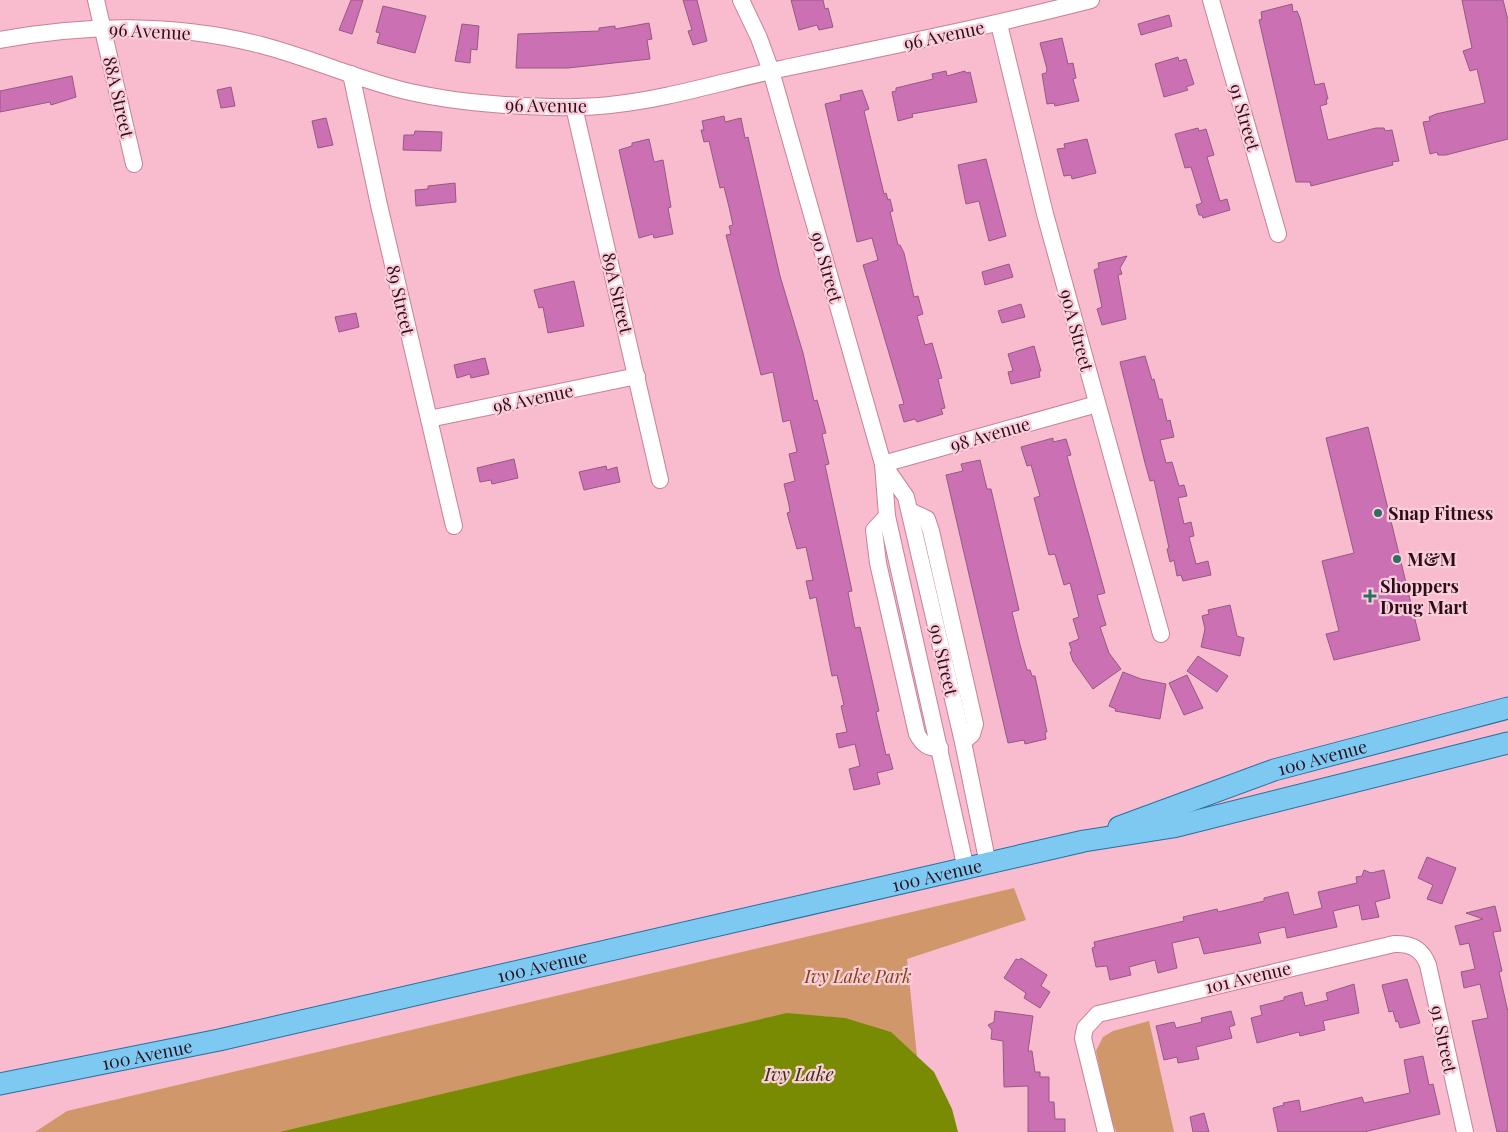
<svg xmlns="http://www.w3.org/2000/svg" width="1508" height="1132" viewBox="0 0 1508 1132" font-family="'Playfair Display',serif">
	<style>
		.green { fill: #d0976b }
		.water { fill: #798a03 }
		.building { fill: #cb71b3; stroke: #935a83 }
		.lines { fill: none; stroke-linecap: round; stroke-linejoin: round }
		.minor-casing { stroke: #c88098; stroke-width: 18 }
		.major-casing { stroke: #27709f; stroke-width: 23 }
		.minor { stroke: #fff; stroke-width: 16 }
		.major { stroke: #7dc9f1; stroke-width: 21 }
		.poi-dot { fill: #2c7063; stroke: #fccddb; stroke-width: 2 }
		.labels { text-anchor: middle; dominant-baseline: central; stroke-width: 4.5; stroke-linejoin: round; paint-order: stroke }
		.street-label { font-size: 18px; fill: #2a0f19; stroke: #fccddb }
		.poi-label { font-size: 18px; font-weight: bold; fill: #2a0f19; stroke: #fccddb; text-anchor: start }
		.park-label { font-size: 18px; font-style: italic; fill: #7d440b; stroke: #fccddb }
		.water-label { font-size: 19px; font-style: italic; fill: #303808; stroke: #fccddb }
	</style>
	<rect width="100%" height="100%" fill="#f9bbce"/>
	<g class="green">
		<polygon points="1014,888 1026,920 907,959 917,1056 825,1016 678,1039 279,1132 35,1132 67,1111"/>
		<polygon points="1149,1021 1174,1132 1116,1132 1109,1113 1096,1051 1103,1037 1113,1031"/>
	</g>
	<polygon class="water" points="787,1013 845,1018 891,1032 934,1072 952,1109 958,1132 279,1132"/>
	<g class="building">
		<polygon points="351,0 363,0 352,34 339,30"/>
		<polygon points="683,0 697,0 707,41 693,45 688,31 692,30"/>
		<polygon points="791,0 823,0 825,9 828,8 833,27 819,30 817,25 799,30"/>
		<polygon points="1462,0 1503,0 1508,20 1508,139 1446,155 1438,155 1437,152 1430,154 1423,122 1430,121 1429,117 1436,114 1485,103 1477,69 1470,71 1463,51 1472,48"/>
		<polygon points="1292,4 1293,12 1297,11 1300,18 1315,85 1324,83 1328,99 1326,99 1327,104 1320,106 1328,140 1376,128 1384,128 1385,131 1392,130 1399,161 1392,162 1393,165 1311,186 1310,182 1296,182 1259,20 1262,19 1261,12"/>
		<polygon points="383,6 426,16 415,53 377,43 380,33 376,32"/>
		<polygon points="1169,15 1172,26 1141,35 1138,24"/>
		<polygon points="649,23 652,39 647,40 650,59 568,68 516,68 518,34 599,31 599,28 615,26 615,29"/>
		<polygon points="462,24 479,26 477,50 471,49 470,63 455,61"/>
		<polygon points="1062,38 1068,64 1073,63 1076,78 1073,79 1079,101 1055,106 1054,103 1047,104 1042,74 1046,73 1047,69 1040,43"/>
		<polygon points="1178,57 1179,61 1186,59 1194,84 1186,87 1188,90 1164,97 1155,64"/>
		<polygon points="946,71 947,76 965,71 966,73 970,72 977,102 912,114 913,117 898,121 892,92 896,91 896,88 933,79 932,74"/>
		<polygon points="72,76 76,97 51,105 50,102 0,112 0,91"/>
		<polygon points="231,87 235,106 221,108 217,90"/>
		<polygon points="862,90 869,109 864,111 884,194 886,193 888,200 890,199 893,211 890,212 898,245 900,245 904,253 914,297 918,296 923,314 917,316 925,345 932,343 942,378 938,379 945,408 941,409 943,414 917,422 915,419 904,422 899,405 904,404 863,265 878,260 872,238 857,242 825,104 841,100 840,95"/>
		<polygon points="724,116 725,122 741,118 745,138 748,137 780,276 803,353 814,401 817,400 822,418 826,433 822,434 829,464 825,465 852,591 848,592 855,628 860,627 863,640 879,711 876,712 886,755 889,754 893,769 877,773 880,784 854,790 849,769 860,766 855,744 839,748 836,734 847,732 841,706 844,705 837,675 832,676 816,597 810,599 806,581 813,580 806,547 797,549 787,513 790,512 789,505 784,484 795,481 789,454 797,452 790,420 783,422 773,372 761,375 726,235 731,234 729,226 733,225 729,207 724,187 720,188 709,141 704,142 701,130 704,130 702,121"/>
		<polygon points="326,118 333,145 318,148 312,121"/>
		<polygon points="1198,128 1199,131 1206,129 1214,155 1207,157 1220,201 1227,199 1230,210 1203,218 1202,215 1199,215 1196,205 1202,203 1191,167 1185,168 1175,134"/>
		<polygon points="415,131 442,132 441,151 403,150 404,135 414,135"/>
		<polygon points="649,139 654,162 663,160 671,207 668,208 673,234 654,238 653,234 639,238 619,150 632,146 632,143"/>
		<polygon points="1087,139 1096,173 1072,179 1071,175 1064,176 1057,149 1065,148 1064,144"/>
		<polygon points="986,159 1006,236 989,241 979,201 966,204 958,165"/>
		<polygon points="455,183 456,202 416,206 415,190 428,189 428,186"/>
		<polygon points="1127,256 1120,268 1122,274 1118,275 1126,319 1102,325 1097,309 1102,307 1094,270 1099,268 1098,263"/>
		<polygon points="1009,264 1013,277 985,285 982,272"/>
		<polygon points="574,281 584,326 548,333 543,307 539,308 534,290"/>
		<polygon points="1021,304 1025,317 1002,323 998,311"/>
		<polygon points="356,313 359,327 339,332 335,317"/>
		<polygon points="1034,346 1041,371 1039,371 1040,377 1011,384 1008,372 1013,371 1008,354"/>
		<polygon points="1145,356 1152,380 1154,379 1159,399 1162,399 1167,421 1170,420 1174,437 1160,440 1166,463 1172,462 1179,486 1184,485 1187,496 1178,498 1184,524 1191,522 1194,536 1189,537 1196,564 1208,561 1211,575 1183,581 1181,575 1177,576 1174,560 1170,562 1167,549 1169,548 1154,480 1150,481 1145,463 1120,362"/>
		<polygon points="485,358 489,374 471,378 470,374 457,378 454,365"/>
		<polygon points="1368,427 1420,640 1334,660 1326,634 1339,631 1322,561 1354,553 1326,438"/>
		<polygon points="1053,438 1053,442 1066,439 1071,455 1067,456 1105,593 1097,595 1106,625 1100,627 1109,653 1121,669 1093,689 1073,661 1070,652 1072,651 1069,643 1079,639 1073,619 1079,617 1070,583 1064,585 1055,554 1049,555 1034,498 1040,496 1031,465 1027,466 1021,447"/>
		<polygon points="514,459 518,478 492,484 491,480 480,482 477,468"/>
		<polygon points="980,460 987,489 991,489 1019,610 1012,612 1020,645 1027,670 1030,670 1032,676 1035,676 1047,732 1045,732 1046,739 1025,744 1024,740 1008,743 946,475 963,471 961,464"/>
		<polygon points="606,466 607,470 617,467 620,482 584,490 579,472"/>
		<polygon points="1230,605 1237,636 1244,638 1240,656 1201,647 1205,629 1202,616 1209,614 1208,610"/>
		<polygon points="1198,656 1228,676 1217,692 1187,671"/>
		<polygon points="1123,672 1141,679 1166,684 1160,719 1115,711 1116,709 1109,706"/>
		<polygon points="1187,675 1203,708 1184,715 1169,683"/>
		<polygon points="1427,857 1456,868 1442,904 1427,899 1433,885 1418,878"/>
		<polygon points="1364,870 1371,873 1384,870 1390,898 1375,902 1379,917 1362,920 1359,905 1333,911 1337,927 1287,938 1285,927 1258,933 1261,943 1204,954 1199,937 1172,943 1177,968 1158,973 1155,960 1129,967 1131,975 1110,980 1107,966 1096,967 1092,948 1095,947 1094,942 1184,921 1183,917 1217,909 1218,912 1264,901 1264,898 1288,892 1294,915 1322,908 1318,892 1357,883 1356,877 1362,876"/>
		<polygon points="1495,906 1501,931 1493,932 1502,971 1499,972 1508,1012 1508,1132 1497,1132 1472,1021 1488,1018 1480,984 1464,988 1461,972 1475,969 1469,943 1460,945 1455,926 1483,919 1466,913"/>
		<polygon points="1021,958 1047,975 1041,986 1050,992 1040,1008 1024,998 1026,993 1004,978 1016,959 1019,960"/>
		<polygon points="1407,979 1420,1023 1400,1028 1398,1021 1396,1022 1393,1011 1389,1012 1382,985"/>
		<polygon points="1354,984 1359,1013 1323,1021 1325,1030 1300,1036 1299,1032 1257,1043 1251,1018 1262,1015 1260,1006 1284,1000 1284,997 1302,992 1305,1006 1328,1000 1326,993"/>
		<polygon points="995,1011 1033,1016 1028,1051 1032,1051 1035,1072 1040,1072 1040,1077 1049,1077 1049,1102 1054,1102 1055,1119 1065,1119 1065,1132 1028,1132 1028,1086 1004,1087 1003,1041 991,1039 992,1030 988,1025 994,1022"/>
		<polygon points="1231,1011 1235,1025 1229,1027 1232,1038 1196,1047 1199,1059 1178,1063 1177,1057 1164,1060 1156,1026 1174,1022 1176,1028 1202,1022 1201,1018"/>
		<polygon points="1423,1056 1429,1085 1433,1084 1440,1114 1364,1132 1278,1132 1273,1108 1284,1105 1283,1103 1299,1100 1301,1112 1362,1097 1364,1103 1410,1093 1404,1060"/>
		<polygon points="1204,1113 1209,1132 1193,1132 1190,1117"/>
	</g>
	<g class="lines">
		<g class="minor-casing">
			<g id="minor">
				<polyline points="96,0 134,164"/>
				<polyline points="741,0 759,38 771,71 883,464 887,516 966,869"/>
				<polyline points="1211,0 1278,234"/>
				<polyline points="999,24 1045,214 1161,634"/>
				<path d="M 0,40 C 85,24 176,23 261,45 C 311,58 359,80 410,92 C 437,98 465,102 493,104 C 531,107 572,109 610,105 C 669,99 727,80 785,68 C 887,47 990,26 1091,0"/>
				<polyline points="351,74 379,205 454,526"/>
				<polyline points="574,107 660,480"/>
				<polyline points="429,419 637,376"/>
				<polyline points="883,464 906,497 963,742 988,864"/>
				<polyline points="883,464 1097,404"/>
				<polyline points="910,511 927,519 931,531 975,724 972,734 963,742"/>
				<path d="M 887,516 L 874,530 L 878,563 L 917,734 C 923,745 928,748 940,748"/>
				<path d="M 1106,1132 L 1083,1038 L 1085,1028 L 1098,1014 L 1394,944 C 1411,943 1422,949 1428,965 L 1465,1132"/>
			</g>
		</g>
		<g class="major-casing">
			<g id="major">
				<path id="s1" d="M 1119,827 L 1274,770 L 1508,708"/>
				<path id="s2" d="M 0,1084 L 219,1040 L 1084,841 L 1173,827 L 1508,743"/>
			</g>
		</g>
		<use href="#minor" class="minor"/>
		<use href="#major" class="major"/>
	</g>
	<g class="poi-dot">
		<circle cx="1378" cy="513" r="5"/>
		<circle cx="1397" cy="559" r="5"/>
		<path d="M1367.5 588.5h5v5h5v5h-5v5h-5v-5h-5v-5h5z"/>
	</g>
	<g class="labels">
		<g class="street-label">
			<text transform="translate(150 31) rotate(3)">96 Avenue</text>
			<text transform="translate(944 35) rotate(-12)">96 Avenue</text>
			<text transform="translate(119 97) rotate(77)">88A Street</text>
			<text transform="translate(546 105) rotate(1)">96 Avenue</text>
			<text transform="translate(1245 117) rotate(74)">91 Street</text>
			<text transform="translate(827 267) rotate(74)">90 Street</text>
			<text transform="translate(618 293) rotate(77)">89A Street</text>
			<text transform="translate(401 300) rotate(77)">89 Street</text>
			<text transform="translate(1077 330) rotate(75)">90A Street</text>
			<text transform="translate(533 398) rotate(-12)">98 Avenue</text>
			<text transform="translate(990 434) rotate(-16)">98 Avenue</text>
			<text transform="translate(944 660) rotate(77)">90 Street</text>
			<text stroke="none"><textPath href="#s1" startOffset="215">100 Avenue</textPath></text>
			<text stroke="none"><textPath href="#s2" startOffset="960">100 Avenue</textPath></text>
			<text stroke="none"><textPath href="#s2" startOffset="555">100 Avenue</textPath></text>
			<text transform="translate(1248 977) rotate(-13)">101 Avenue</text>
			<text transform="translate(1444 1039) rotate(78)">91 Street</text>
			<text stroke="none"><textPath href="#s2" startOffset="150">100 Avenue</textPath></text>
		</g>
		<g class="poi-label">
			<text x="1388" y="513">Snap Fitness</text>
			<text x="1407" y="559">M&amp;M</text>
			<text x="1380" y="586">Shoppers<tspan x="1380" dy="21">Drug Mart</tspan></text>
		</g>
		<g class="park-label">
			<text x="858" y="976">Ivy Lake Park</text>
		</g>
		<g class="water-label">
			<text x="799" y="1073">Ivy Lake</text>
		</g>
	</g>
</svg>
